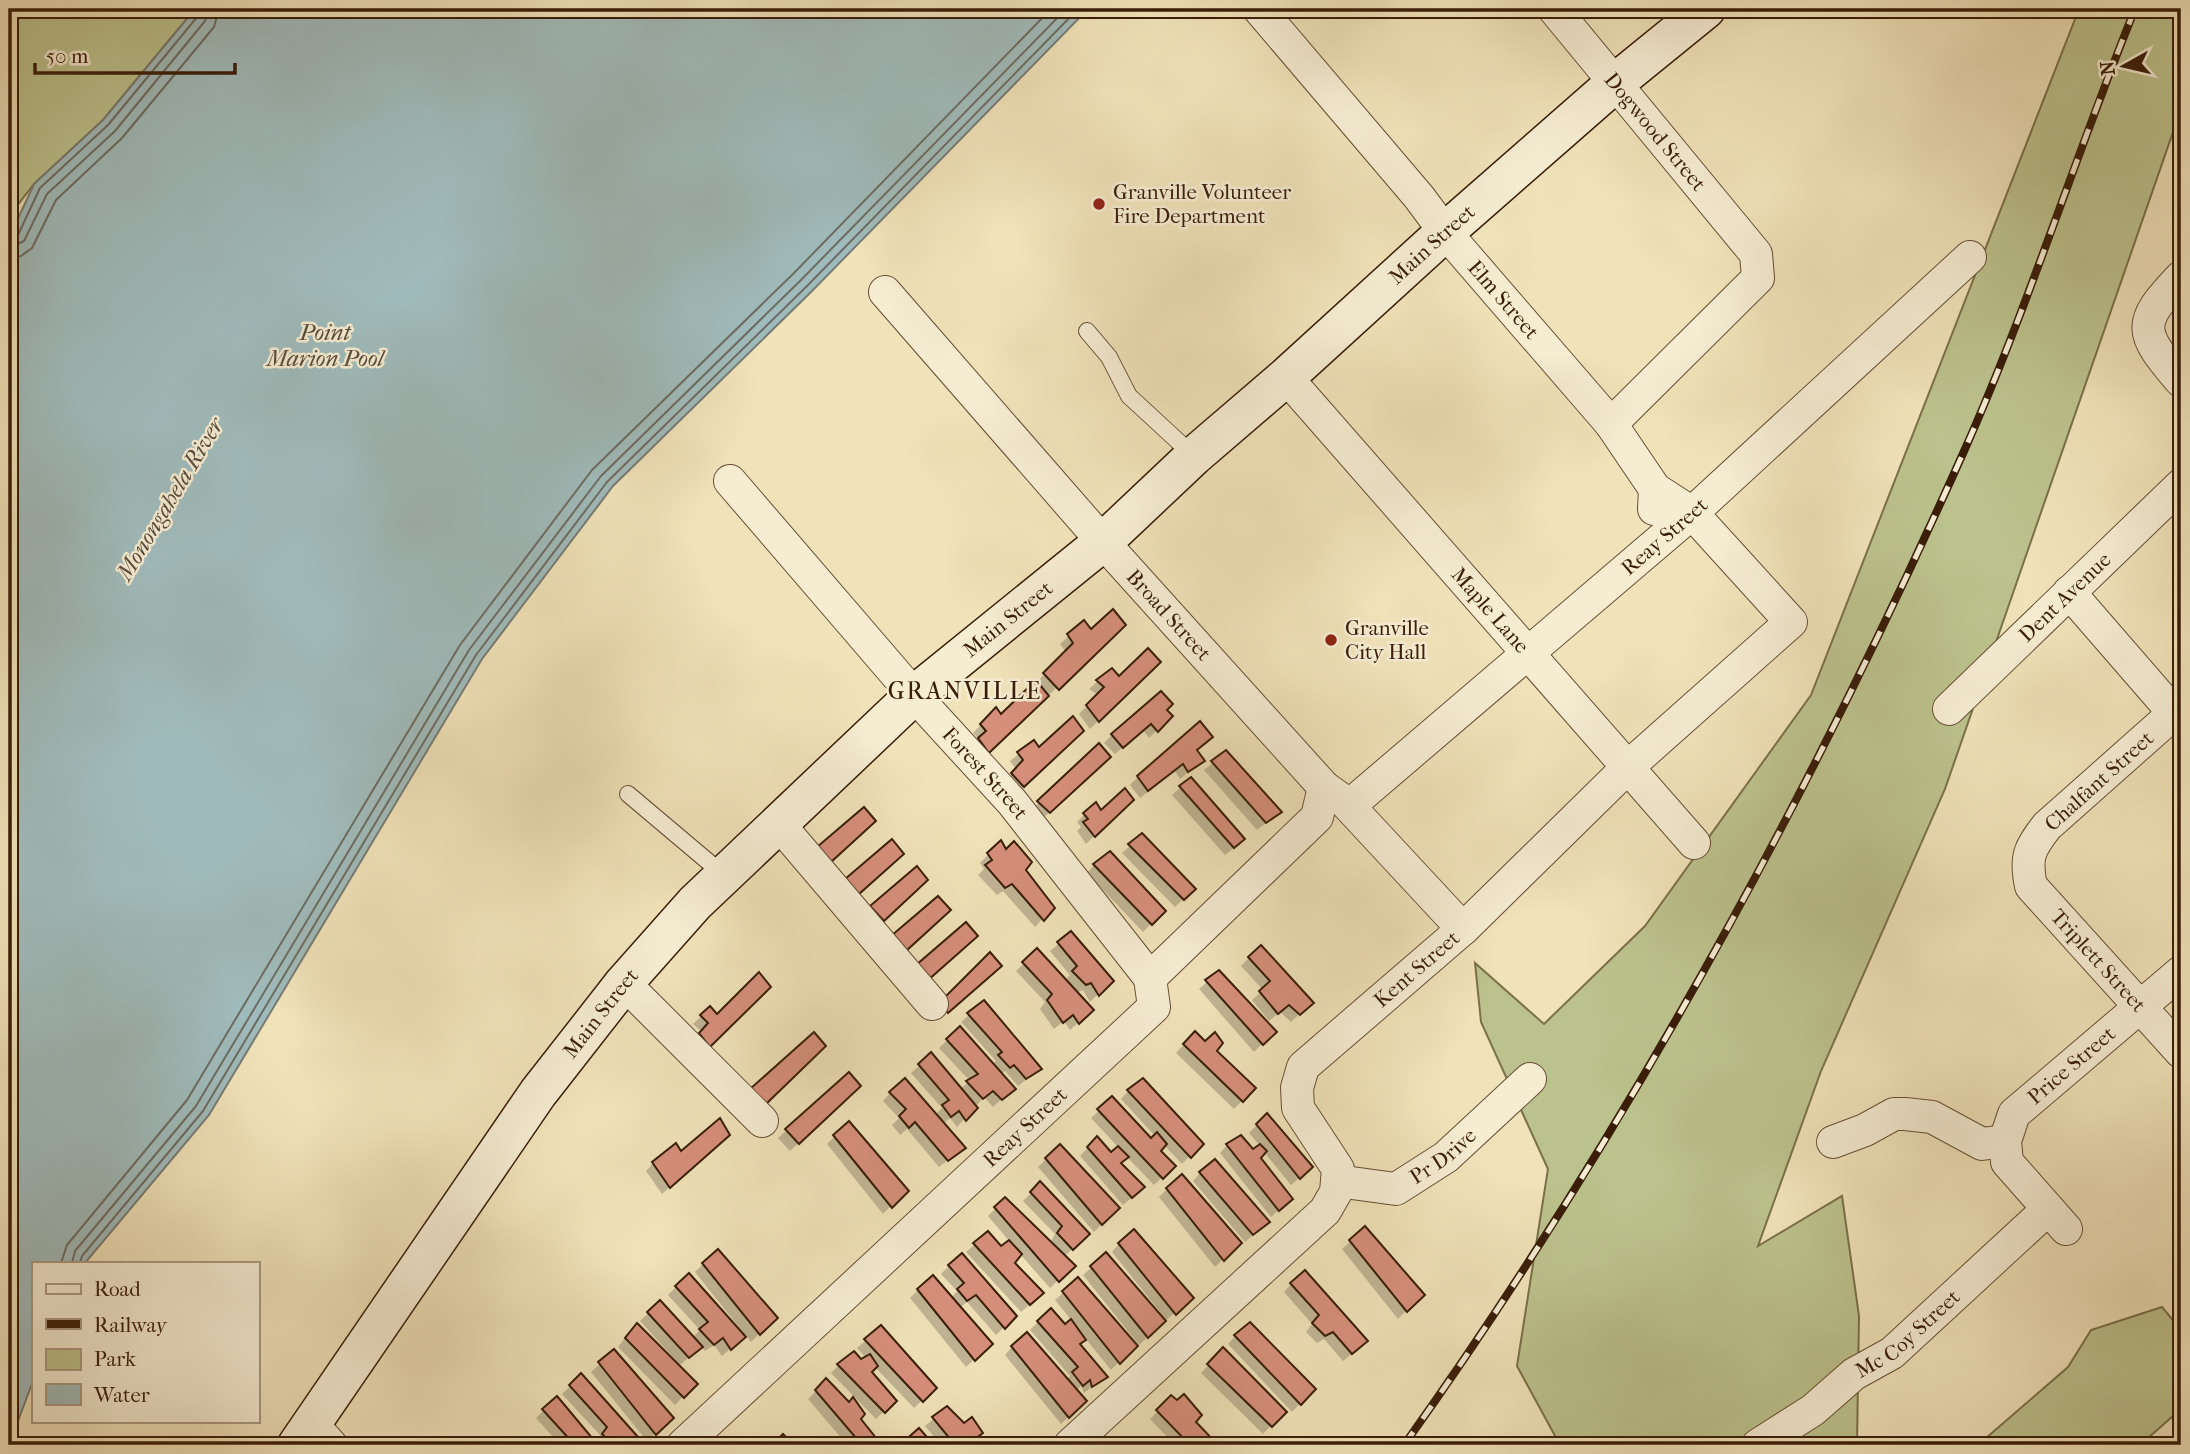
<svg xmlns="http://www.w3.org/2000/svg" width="2190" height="1454" viewBox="0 0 2190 1454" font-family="'IM FELL French Canon',serif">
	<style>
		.green { fill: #bcc28d; stroke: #7a704a; stroke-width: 2 }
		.water { fill: #a0bbbb; stroke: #777c73; stroke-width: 2 }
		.shadow { fill: #0003 }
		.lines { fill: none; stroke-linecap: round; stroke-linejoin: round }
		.shore { stroke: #6c6c62; stroke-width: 2 }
		.building { fill: #d68f7b; stroke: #391d08; stroke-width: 2 }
		.service-casing { stroke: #674e34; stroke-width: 18 }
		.minor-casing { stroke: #674e34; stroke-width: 34 }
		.secondary-casing { stroke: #391d08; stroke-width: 41 }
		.service { stroke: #f5ecd2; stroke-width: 16 }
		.minor { stroke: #f5ecd2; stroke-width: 32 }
		.secondary { stroke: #f5ecd2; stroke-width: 38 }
		.rail-casing { stroke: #391d08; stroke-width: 8 }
		.rail { stroke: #f5ecd2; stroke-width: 5; stroke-dasharray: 16; stroke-linecap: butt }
		.poi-dot { fill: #8f2418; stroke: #f5ecd2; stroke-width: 2.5 }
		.labels { text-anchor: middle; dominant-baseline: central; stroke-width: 5; stroke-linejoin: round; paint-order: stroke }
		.street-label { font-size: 21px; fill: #391d08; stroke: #f5ecd2 }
		.poi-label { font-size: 21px; fill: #391d08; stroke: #f5ecd2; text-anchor: start }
		.water-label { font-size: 23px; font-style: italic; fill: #584c3e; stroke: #f5ecd2 }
		.quarter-label { font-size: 24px; letter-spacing: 2px; fill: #391d08; stroke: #f5ecd2 }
	</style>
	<rect width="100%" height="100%" fill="#f0e2b9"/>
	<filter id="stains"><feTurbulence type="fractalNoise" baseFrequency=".00286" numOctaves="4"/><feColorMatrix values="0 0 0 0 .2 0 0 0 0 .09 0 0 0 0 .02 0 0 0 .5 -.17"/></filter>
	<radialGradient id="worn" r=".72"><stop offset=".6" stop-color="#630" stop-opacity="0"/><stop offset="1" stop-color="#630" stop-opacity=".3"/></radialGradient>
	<g class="green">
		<polygon points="9,9 195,9 103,120 34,184 9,216"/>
		<polygon points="2079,9 2181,9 2181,109 1945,789 1821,1071 1758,1246 1842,1196 1859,1316 1857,1445 1560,1445 1517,1366 1548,1169 1481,1022 1475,963 1544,1024 1645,926 1811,695"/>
		<polygon points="2162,1307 2181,1330 2181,1409 2140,1445 1978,1445 2068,1367 2091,1330"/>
	</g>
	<polygon class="water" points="195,9 1088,9 812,291 613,486 482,659 209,1115 85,1263 33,1263 33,1381 9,1445 9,238 34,184 103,120"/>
	<g class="shadow">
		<polygon points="1083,623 1091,631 1124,625 980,759 971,748 979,739 973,733 996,709 1001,716 1036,683 1066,652 1060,644"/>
		<polygon points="1158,662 1090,729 1079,714 1098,695 1089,689 1097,682 1112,671 1119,679"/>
		<polygon points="1165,710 1171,716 1149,738 1143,730 1115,754 1104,743 1112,735"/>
		<polygon points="1082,731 1015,794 1004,782 1016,769 1010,761 1033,742 1039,750"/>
		<polygon points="1099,746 1101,765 1041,820 1031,810"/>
		<polygon points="1195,750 1202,760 1180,779 1175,771 1140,798 1130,785 1138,777"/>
		<polygon points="1226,752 1280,812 1257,830 1204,770"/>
		<polygon points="1190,779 1235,847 1225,855 1172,795"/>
		<polygon points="1132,800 1086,844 1077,831 1081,827 1077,822 1095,804 1100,812"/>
		<polygon points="1142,835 1194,889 1175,907 1122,853"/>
		<polygon points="1000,843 1053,907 1035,927 1003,891 997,895 978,875 984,869 980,863"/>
		<polygon points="1094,865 1164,911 1143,932 1087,873"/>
		<polygon points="1071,934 1111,981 1090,1002 1083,990 1076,993 1092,1010 1070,1030 1064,1021 1054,1029 1040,1009 1045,1002 1016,971 1037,951 1064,981 1070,975 1050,951"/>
		<polygon points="1249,958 1311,1003 1291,1022 1280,1012 1269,1021 1252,1000 1263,990 1241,966"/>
		<polygon points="1207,982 1274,1032 1254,1052 1199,989"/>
		<polygon points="769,987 702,1053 692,1042 701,1031 693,1024 710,1008 717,1017"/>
		<polygon points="984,1002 1040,1069 1018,1086 1005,1071 1001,1075 1005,1096 993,1107 984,1097 957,1127 950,1118 943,1124 964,1147 939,1167 907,1129 900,1135 892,1125 899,1118 883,1101 890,1093 935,1115 942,1108 911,1073 931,1055 960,1089 970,1081 939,1048 960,1028 992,1064 996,1061 961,1022"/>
		<polygon points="1195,1033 1254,1089 1234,1109 1176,1053"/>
		<polygon points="849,1074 859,1086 790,1151 778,1138"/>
		<polygon points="1128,1091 1202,1144 1182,1164 1164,1145 1159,1151 1174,1166 1154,1185 1126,1156 1119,1164 1135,1195 1123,1205 1080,1156 1097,1138 1111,1155 1119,1148 1091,1118 1112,1099 1151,1140 1155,1136 1121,1099"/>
		<polygon points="1267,1115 1303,1175 1291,1185 1264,1152 1259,1158 1282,1207 1271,1217 1220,1153 1227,1145 1253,1151 1260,1146 1249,1133"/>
		<polygon points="835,1136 907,1190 883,1214 827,1144"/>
		<polygon points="720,1142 662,1194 646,1171 653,1163"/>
		<polygon points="1060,1146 1118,1208 1094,1232 1038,1167"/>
		<polygon points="1200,1173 1268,1222 1245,1242 1193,1181"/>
		<polygon points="1040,1184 1088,1234 1064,1257 1073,1266 1050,1288 1020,1254 1013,1263 1034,1301 1021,1312 966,1252 987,1234 1001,1248 1010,1242 988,1216 1005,1199 1050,1243 1055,1234 1023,1201"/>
		<polygon points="1167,1189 1240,1243 1215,1267 1159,1197"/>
		<polygon points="1365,1229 1422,1295 1398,1319 1342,1249"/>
		<polygon points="1119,1244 1191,1298 1139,1345 1083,1275 1106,1255 1157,1314 1160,1312 1112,1252"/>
		<polygon points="703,1264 775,1318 751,1342 746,1335 722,1356 714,1345 705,1351 701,1347 680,1365 640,1321 659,1303 692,1338 700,1330 668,1295 676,1287 740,1333 742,1331 695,1272"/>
		<polygon points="949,1266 1015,1316 996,1335 967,1302 959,1308 990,1344 966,1367 910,1298 918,1290 951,1298 957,1291 941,1274"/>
		<polygon points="1078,1280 1135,1346 1111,1370 1085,1338 1078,1345 1105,1377 1084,1393 1081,1386 1076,1391 1085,1401 1061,1424 1005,1355 1012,1347 1066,1380 1070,1376 1030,1330 1038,1322 1065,1327 1072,1321 1055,1300"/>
		<polygon points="1291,1284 1358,1349 1343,1361 1324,1339 1317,1343 1306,1332 1312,1324 1284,1292"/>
		<polygon points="881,1327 935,1388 914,1408 875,1367 870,1372 895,1401 876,1419 831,1373 839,1365 866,1358 857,1348"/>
		<polygon points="629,1333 695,1384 675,1405 618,1347"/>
		<polygon points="1235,1336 1314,1389 1292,1412 1228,1344"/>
		<polygon points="1223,1350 1284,1412 1263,1434 1201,1373"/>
		<polygon points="614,1351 671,1417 647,1441 591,1372"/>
		<polygon points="581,1376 635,1436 626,1445 560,1445 536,1418 556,1398 595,1444 600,1435 562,1394"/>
		<polygon points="826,1381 878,1443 876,1445 847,1445 808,1399"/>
		<polygon points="1171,1398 1194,1422 1216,1445 1175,1445 1150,1419"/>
		<polygon points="947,1408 974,1440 978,1445 941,1445 925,1426"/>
	</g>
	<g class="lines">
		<g class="shore">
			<polyline points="9,239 18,235 40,188 108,125 198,16 200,9"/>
			<polyline points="9,248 24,241 47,194 115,131 205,21 209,9"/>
			<polyline points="9,258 21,256 32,248 56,200 122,138 214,27 219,9"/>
			<polyline points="61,1263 67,1245 187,1100 460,645 592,470 794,273 1051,9"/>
			<polyline points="72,1263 75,1251 196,1106 469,650 601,476 801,280 1066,9"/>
			<polyline points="80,1263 82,1256 203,1111 476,655 607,482 807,286 1078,9"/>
		</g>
	</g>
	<g class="building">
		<polygon points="1113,609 1126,625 1059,690 1043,673 1073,643 1067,634 1084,620 1091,629"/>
		<polygon points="1148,648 1161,662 1099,722 1086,705 1104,687 1096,680 1112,668 1119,676"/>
		<polygon points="1036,680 1049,696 989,753 978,738 986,731 980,724 996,707 1001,714"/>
		<polygon points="1161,691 1173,704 1167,710 1173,716 1158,732 1151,724 1123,748 1111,734"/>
		<polygon points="1073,716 1084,731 1024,787 1011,773 1023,760 1017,752 1034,740 1039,747"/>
		<polygon points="1200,721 1213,737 1197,750 1205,761 1188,772 1183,764 1148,791 1137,776"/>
		<polygon points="1099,743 1111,757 1050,813 1037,801"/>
		<polygon points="1226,750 1282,812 1266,823 1211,761"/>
		<polygon points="1191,777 1245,839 1234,848 1179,786"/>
		<polygon points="1125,788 1134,800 1095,837 1083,822 1088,819 1083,813 1096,802 1101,810"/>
		<polygon points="864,807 876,821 831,862 817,847"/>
		<polygon points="1142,833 1196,889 1184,900 1128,844"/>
		<polygon points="892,839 904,854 859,894 845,879"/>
		<polygon points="1001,840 1006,849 1014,841 1032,862 1026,870 1055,908 1044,921 1012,884 1005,888 985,865 992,860 987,853"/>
		<polygon points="1110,851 1166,911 1152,925 1093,864"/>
		<polygon points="917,866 928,880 884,921 870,906"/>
		<polygon points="938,896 951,910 906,951 891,936"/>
		<polygon points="966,922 978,936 927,981 915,966"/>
		<polygon points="1071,931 1114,981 1099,996 1091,983 1086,985 1072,971 1077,966 1057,942"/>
		<polygon points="1261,945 1314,1003 1300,1015 1289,1005 1278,1014 1259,991 1270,981 1248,957"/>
		<polygon points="1037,948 1094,1010 1079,1024 1073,1015 1063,1023 1047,1000 1052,994 1022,962"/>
		<polygon points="990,952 1002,966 948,1013 940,1002"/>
		<polygon points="1219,970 1277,1032 1263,1045 1205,980"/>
		<polygon points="759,972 771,987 710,1047 699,1033 708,1023 700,1015 710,1006 717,1014"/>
		<polygon points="984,1000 1042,1069 1026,1079 1014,1065 1010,1068 998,1055 1002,1052 967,1013"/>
		<polygon points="960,1026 1016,1089 1002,1100 993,1091 983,1099 966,1081 978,1074 946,1039"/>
		<polygon points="1195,1031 1205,1041 1215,1032 1223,1043 1217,1051 1256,1088 1243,1102 1183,1044"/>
		<polygon points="814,1032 826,1046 765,1105 750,1089"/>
		<polygon points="931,1052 978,1108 966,1121 959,1111 951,1117 942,1105 949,1100 918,1064"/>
		<polygon points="849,1072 861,1086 799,1144 785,1129"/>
		<polygon points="905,1078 966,1148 948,1161 915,1122 909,1128 899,1116 906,1109 889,1092"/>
		<polygon points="1143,1078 1204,1144 1191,1158 1127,1090"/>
		<polygon points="1112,1096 1151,1138 1157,1132 1167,1144 1161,1151 1176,1166 1163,1179 1097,1109"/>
		<polygon points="1267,1113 1313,1167 1300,1179 1256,1124"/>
		<polygon points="720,1118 730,1135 670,1188 652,1162 676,1143 681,1151"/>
		<polygon points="849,1121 909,1191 892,1208 833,1135"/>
		<polygon points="1241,1135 1253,1149 1260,1144 1267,1151 1261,1158 1293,1199 1279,1211 1226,1144"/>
		<polygon points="1097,1136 1111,1152 1118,1146 1129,1157 1121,1163 1145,1187 1132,1198 1087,1147"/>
		<polygon points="1060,1144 1120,1208 1102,1225 1045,1158"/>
		<polygon points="1215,1159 1270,1222 1253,1235 1199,1172"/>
		<polygon points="1182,1174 1242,1243 1224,1261 1166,1188"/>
		<polygon points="1040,1181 1090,1234 1073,1250 1057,1233 1062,1226 1030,1192"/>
		<polygon points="1005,1197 1076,1266 1059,1282 994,1207"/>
		<polygon points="1365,1226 1425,1295 1407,1312 1349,1240"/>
		<polygon points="1134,1229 1194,1298 1176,1315 1118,1243"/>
		<polygon points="988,1231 1001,1246 1009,1240 1022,1254 1015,1263 1044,1293 1030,1305 973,1243"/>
		<polygon points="718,1249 778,1318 760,1335 702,1263"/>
		<polygon points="1106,1252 1166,1321 1148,1338 1090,1266"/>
		<polygon points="962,1253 1017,1316 1005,1329 976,1295 967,1301 957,1289 964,1283 948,1265"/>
		<polygon points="1305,1270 1368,1341 1352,1354 1333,1332 1325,1336 1312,1323 1319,1315 1290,1283"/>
		<polygon points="689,1273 746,1337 731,1350 723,1338 714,1345 699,1329 708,1322 675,1286"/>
		<polygon points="933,1275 993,1344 975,1361 917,1289"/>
		<polygon points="1078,1277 1138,1346 1120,1364 1062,1291"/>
		<polygon points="660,1300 703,1347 689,1358 647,1312"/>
		<polygon points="1051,1308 1065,1324 1071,1319 1086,1340 1080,1344 1108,1377 1092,1387 1090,1380 1083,1386 1072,1372 1078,1367 1037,1321"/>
		<polygon points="1250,1322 1316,1389 1301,1405 1234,1335"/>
		<polygon points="637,1323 698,1384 684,1398 625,1338"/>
		<polygon points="881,1325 937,1388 923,1402 864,1339"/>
		<polygon points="1027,1332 1087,1401 1069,1418 1011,1346"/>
		<polygon points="1223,1347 1287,1412 1272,1427 1207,1364"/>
		<polygon points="614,1349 674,1418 656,1435 598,1362"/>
		<polygon points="854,1351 861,1359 870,1354 878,1366 872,1372 897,1401 885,1413 837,1364"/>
		<polygon points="581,1373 638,1437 628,1445 623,1445 617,1439 612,1444 602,1434 607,1427 569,1385"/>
		<polygon points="826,1378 849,1402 853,1397 865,1414 861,1419 880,1443 878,1445 862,1445 815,1390"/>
		<polygon points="1184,1394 1202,1415 1196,1422 1218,1445 1190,1445 1156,1410 1171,1395 1177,1400"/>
		<polygon points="557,1396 598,1445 569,1445 572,1442 542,1409"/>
		<polygon points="947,1406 964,1423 972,1417 983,1433 975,1439 980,1445 955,1445 932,1417"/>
		<polygon points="919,1428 934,1445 906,1445 903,1442"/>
		<polygon points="783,1434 794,1445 772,1445"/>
	</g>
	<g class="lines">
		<g class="service-casing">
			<g id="service">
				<polyline points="1087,331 1109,357 1129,396 1194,456"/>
				<polyline points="628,794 724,875"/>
			</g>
		</g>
		<g class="minor-casing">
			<g id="minor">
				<path id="s1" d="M 1259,9 L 1419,197 L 1445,232 L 1611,424 L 1655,489 L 1654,509"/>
				<path id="s2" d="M 1554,9 L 1756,254 L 1758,278 L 1611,424"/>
				<path d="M 2181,277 C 2136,324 2139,332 2181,381"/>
				<path id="s3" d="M 885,292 L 1103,542 L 1324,787 L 1345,802 L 1463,929"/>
				<path id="s4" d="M 1286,377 L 1694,843"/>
				<path id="s5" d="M 730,481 L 914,695 L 1012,802 L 1150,978"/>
				<polyline points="2069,592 2181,721"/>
				<path id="s6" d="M 2181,707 L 2047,826 C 2029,849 2025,857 2031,886 L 2181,1052"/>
				<path id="s7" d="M 1949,709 L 2181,485"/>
				<path id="s8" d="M 1349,806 L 1692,513 L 1970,257"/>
				<polyline points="778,823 932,1004"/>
				<polyline points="624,983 762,1121"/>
				<polyline points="1833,1142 1865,1130 1894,1114 1905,1114 1932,1117 1982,1144 2005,1141"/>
				<path id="s9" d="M 1337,1181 L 1396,1189 L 1446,1157 L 1530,1079"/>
				<path id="s10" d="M 2066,1229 L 2007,1162 L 2005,1141 L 2014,1114 L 2181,972"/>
				<polyline points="312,1424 331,1445"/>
				<path id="s11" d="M 683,1445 L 1154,1007 L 1150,978 L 1317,817 L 1324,787"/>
				<path id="s12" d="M 1070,1445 L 1325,1211 L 1336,1192 L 1338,1169 L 1298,1108 L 1297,1088 L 1303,1067 L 1463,929 L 1629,766 L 1791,622 L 1692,513 L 1655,489"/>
				<path id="s13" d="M 1758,1445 L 1813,1410 L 1854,1374 L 1892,1353 L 2048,1209"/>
			</g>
		</g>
		<g class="secondary-casing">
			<g id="secondary">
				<path id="s14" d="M 297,1445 L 538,1093 L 624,983 L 695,903 L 914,695 L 1103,542 L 1194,456 L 1286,377 L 1445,232 L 1615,83 L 1706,9"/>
			</g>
		</g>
		<use href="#service" class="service"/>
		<use href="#minor" class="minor"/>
		<use href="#secondary" class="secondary"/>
		<g class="rail-casing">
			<path id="rail" d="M 1404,1445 C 1626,1134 1809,798 1965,449 C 2029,305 2076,154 2135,9"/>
		</g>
		<use href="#rail" class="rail"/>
	</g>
	<g class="poi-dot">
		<circle cx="1099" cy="204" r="7"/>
		<circle cx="1331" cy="640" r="7"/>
	</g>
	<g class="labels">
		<g class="street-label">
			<text stroke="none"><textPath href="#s2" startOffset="159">Dogwood Street</textPath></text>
			<text stroke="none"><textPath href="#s14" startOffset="1662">Main Street</textPath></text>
			<text stroke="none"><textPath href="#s1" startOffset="380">Elm Street</textPath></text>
			<text stroke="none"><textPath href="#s8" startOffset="415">Reay Street</textPath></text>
			<text stroke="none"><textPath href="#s7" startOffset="161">Dent Avenue</textPath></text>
			<text stroke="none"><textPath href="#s4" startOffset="310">Maple Lane</textPath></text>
			<text stroke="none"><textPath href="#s3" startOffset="430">Broad Street</textPath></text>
			<text stroke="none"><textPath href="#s14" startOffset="1096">Main Street</textPath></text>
			<text stroke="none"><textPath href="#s5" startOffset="388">Forest Street</textPath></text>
			<text transform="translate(2099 781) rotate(-42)">Chalfant Street</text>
			<text stroke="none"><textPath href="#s6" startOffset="345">Triplett Street</textPath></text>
			<text stroke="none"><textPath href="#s12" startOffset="656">Kent Street</textPath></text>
			<text stroke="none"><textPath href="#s14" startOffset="528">Main Street</textPath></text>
			<text stroke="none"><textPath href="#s10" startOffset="214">Price Street</textPath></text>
			<text stroke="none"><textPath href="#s11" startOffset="467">Reay Street</textPath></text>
			<text stroke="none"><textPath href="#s9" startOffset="117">Pr Drive</textPath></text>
			<text stroke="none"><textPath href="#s13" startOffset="187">Mc Coy Street</textPath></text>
		</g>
		<g class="poi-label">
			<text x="1113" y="192">Granville Volunteer<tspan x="1113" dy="24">Fire Department</tspan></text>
			<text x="1345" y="628">Granville<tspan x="1345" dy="24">City Hall</tspan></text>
		</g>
		<g class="water-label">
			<text x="325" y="332">Point<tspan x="325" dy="26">Marion Pool</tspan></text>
			<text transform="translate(170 499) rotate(-59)">Monongahela River</text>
		</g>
		<g class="quarter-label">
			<text x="965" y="691">GRANVILLE</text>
		</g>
	</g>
	<rect width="2190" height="1454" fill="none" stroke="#f0e2b9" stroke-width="35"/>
	<rect x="10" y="10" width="2169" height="1433" fill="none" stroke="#391d08" stroke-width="3.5"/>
	<rect x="18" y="18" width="2155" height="1419" fill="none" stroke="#391d08" stroke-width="2"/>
	<rect x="32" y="1262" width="228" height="161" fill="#f5ecd2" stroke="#aa9981" stroke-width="2"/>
	<rect x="46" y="1284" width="35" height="10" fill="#f5ecd2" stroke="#aa9981" stroke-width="2"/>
	<text x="94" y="1296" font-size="21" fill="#391d08">Road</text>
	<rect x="46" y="1319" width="35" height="10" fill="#391d08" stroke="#aa9981" stroke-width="2"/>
	<text x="94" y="1332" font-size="21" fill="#391d08">Railway</text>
	<rect x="46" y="1349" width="35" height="21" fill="#bcc28d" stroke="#aa9981" stroke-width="2"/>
	<text x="94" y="1366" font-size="21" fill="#391d08">Park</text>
	<rect x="46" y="1384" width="35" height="21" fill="#a0bbbb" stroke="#aa9981" stroke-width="2"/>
	<text x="94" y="1402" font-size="21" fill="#391d08">Water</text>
	<g transform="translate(2124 66) rotate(262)" stroke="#f5ecd2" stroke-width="5" paint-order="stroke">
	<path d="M0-5L12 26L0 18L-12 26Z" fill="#391d08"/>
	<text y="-10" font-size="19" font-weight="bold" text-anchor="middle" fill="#391d08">N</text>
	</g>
	<path d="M35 63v10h200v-10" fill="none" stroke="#391d08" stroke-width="3.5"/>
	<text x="46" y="63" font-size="21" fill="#391d08" stroke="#f5ecd2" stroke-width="5" paint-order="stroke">50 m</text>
	<rect width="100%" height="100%" filter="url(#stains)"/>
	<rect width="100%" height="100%" fill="url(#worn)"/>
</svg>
